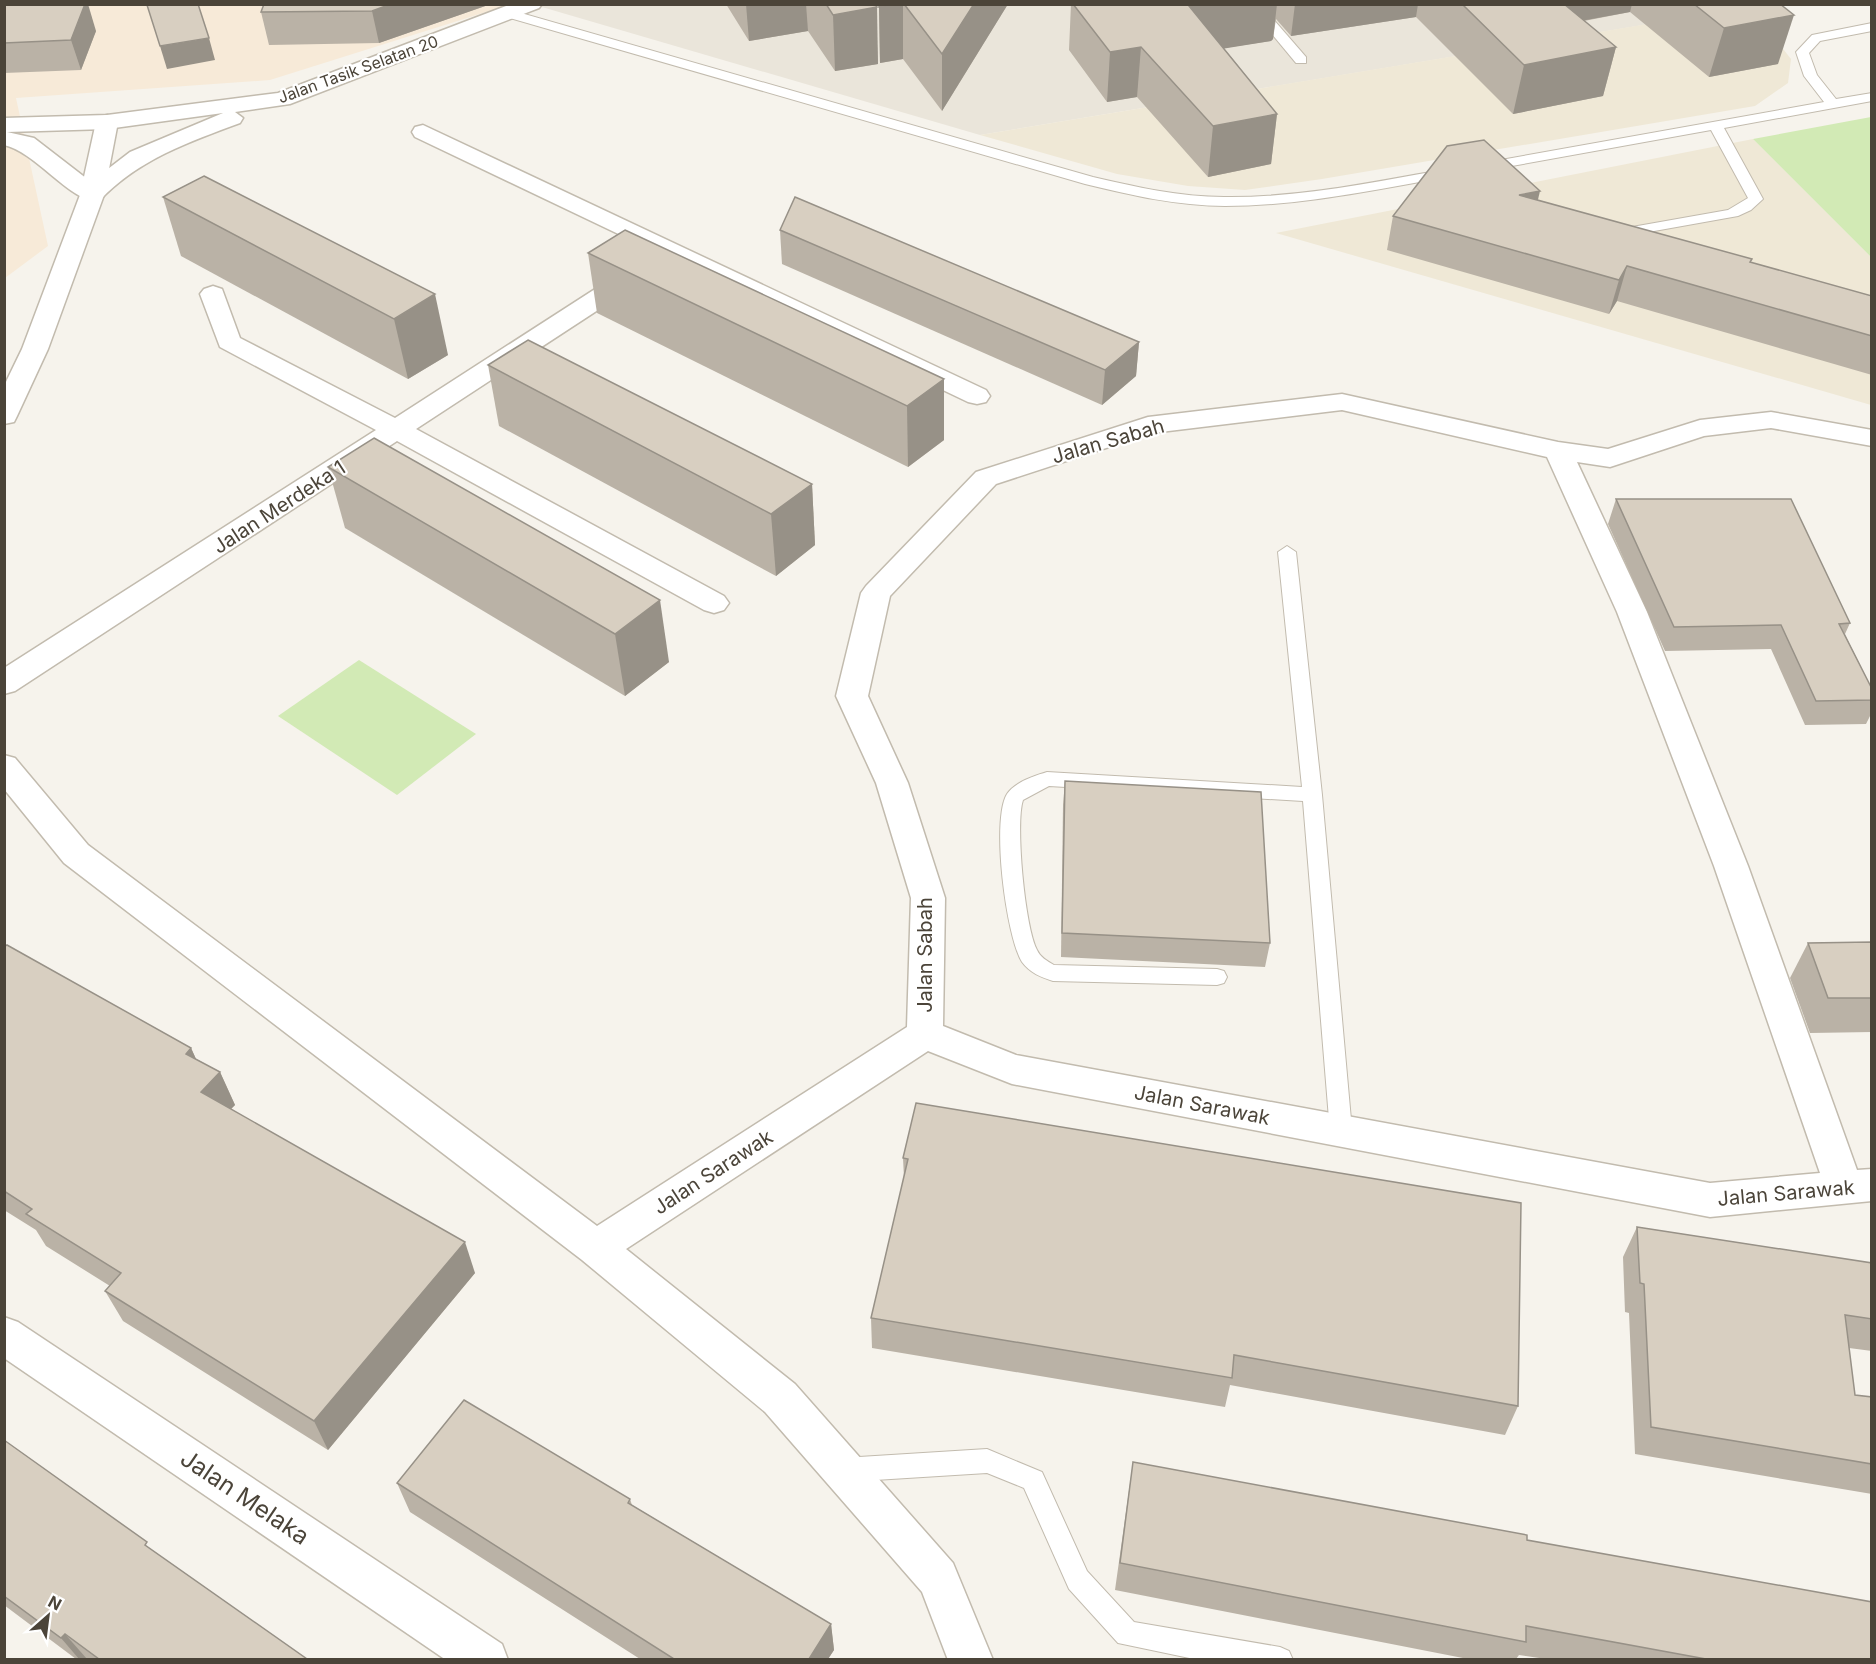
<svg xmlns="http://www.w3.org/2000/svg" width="1876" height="1664" viewBox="0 0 1876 1664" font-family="Inter,sans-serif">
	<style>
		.residential { fill: #eae5da }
		.commercial { fill: #f7ead8 }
		.education { fill: #efe8d6 }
		.green { fill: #d2eab5 }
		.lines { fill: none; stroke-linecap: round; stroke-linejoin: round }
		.service-casing { stroke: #c2bbae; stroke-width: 2 }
		.minor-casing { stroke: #c2bbae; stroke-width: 3 }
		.tertiary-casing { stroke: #c2bbae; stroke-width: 3 }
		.service { fill: #fff; fill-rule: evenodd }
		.minor { fill: #fff; fill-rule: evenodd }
		.tertiary { fill: #fff; fill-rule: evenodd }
		.wall { fill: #bab2a6 }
		.shaded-wall { fill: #979187 }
		.building { fill: #d8cfc1; stroke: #979187; stroke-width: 1.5 }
		.labels { text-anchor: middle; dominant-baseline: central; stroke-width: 4.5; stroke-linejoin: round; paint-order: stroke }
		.far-street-label { font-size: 16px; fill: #4b4439; stroke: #fff }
		.street-label { font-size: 20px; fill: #4b4439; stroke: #fff }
		.near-street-label { font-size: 24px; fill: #4b4439; stroke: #fff }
	</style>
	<rect width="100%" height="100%" fill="#f6f3ec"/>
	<polygon class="residential" points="535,5 1764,5 980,135"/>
	<polygon class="commercial" points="5,5 503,5 502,7 270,80 16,98 48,246 5,278"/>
	<g class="education">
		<polygon points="1750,7 1791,59 1788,83 1755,106 1322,179 1245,190 1188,186 1117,174 980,135"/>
		<polygon points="1753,139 1871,257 1871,405 1276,233"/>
	</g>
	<g class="green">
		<polygon points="1871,117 1872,117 1871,257 1753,139"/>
		<polygon points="359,660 476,734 397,795 278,716"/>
	</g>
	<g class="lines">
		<g class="service-casing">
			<g id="service">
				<polygon points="1247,4 1260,4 1306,57 1306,63 1296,63"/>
				<path d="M 507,9 L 1093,177 C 1136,187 1180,197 1224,197 C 1299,198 1374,182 1447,169 L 1454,173 L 1447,177 C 1374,190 1299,206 1225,206 C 1178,206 1130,195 1085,184 L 503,16 L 503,10 Z"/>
				<path d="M 1872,23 L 1872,31 L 1820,41 L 1809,53 L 1817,75 L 1836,99 L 1872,93 L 1872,101 L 1724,128 L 1763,199 L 1751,210 L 1738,216 L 1643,233 L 1654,245 L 1652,248 C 1642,251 1634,243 1628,235 L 1632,227 L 1728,210 L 1748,198 L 1711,130 L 1484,171 L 1477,167 L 1484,163 L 1824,102 L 1804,76 L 1796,52 L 1812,35 Z"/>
				<path d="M 1287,546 L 1296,552 L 1322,795 L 1352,1131 L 1349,1138 L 1341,1140 L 1333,1138 L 1330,1131 L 1303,801 L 1049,786 L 1023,800 C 1015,823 1025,928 1037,950 C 1040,957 1047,961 1054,965 L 1217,969 L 1224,971 L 1227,977 L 1224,983 L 1217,985 L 1053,981 C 1041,977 1030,973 1022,962 C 1006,936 991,820 1007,794 C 1015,782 1034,776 1047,772 L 1302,787 L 1278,552 Z"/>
				<polygon points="987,1449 1042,1472 1087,1571 1134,1622 1280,1647 1289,1651 1293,1660 1199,1660 1118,1643 1069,1589 1024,1488 987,1473 843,1482 834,1478 831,1470 834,1462 843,1458"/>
			</g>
		</g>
		<g class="minor-casing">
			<g id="minor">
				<polygon points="107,115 115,117 118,122 104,195 48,349 17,416 14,422 4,424 4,386 22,349 80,195 96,122 99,117"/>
				<polygon points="423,125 986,390 990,396 986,402 977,404 968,402 673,261 416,429 724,596 729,603 724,610 714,613 704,610 397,441 15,691 4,694 4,668 376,430 220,347 200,294 204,289 213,286 222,289 240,338 395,418 654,251 415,137 412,132 415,127"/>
				<path d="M 1342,394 L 1558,442 L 1608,449 L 1700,420 L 1771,412 L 1872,430 L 1872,446 L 1771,428 L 1704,436 L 1610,467 L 1577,462 L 1647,612 L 1748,866 L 1857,1170 L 1872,1169 L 1872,1201 L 1710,1217 L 1012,1084 L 928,1051 L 626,1249 L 795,1384 L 953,1563 L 993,1660 L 948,1660 L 922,1592 L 765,1412 L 582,1260 L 64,863 L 4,789 L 4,755 L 15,758 L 88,845 L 597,1226 L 907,1027 L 911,898 L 876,783 L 836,696 L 861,593 L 866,586 L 976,472 L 1148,417 ZM 1342,410 L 1547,457 L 1617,612 L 1714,866 L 1820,1173 L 1710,1183 L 1016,1055 L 943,1026 L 945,898 L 908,783 L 868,696 L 890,596 L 996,484 L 1152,433 Z"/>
				<polygon points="4,1317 18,1322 502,1644 508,1660 446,1660 4,1358"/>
			</g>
		</g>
		<g class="tertiary-casing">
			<path id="tertiary" d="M 511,4 L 542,4 L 539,8 L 290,104 L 235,112 L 243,118 L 240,123 C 189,142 139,159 100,200 C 74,207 37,152 4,145 L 4,118 L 107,115 L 278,93 ZM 223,113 L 130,152 L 91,182 L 34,138 L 7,132 L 107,129 Z"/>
		</g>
		<use href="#service" class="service"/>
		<use href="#minor" class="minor"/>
		<use href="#tertiary" class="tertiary"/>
	</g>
	<g class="wall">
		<polygon points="4,4 96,31 81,70 4,73"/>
		<polygon points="264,4 491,4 379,43 269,45 261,12"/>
		<polygon points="726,4 875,4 878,64 835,71 808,31 749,41"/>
		<polygon points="879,4 1008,4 942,111 903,59 880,63"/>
		<polygon points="1071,4 1780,4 1778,64 1709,77 1630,12 1584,21 1616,47 1603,96 1513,114 1416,17 1291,36 1276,19 1273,39 1271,41 1224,48 1277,114 1271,164 1208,177 1137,97 1107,102 1069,50"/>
		<polygon points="204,176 448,355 408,379 181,256 163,197"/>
		<polygon points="1538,200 1751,263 1872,296 1872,375 1617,301 1609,314 1387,250 1393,216"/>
		<polygon points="780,230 1139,342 1136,376 1102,405 782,264"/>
		<polygon points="588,253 944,379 944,440 908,467 597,313"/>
		<polygon points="488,365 812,484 815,545 776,576 499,426"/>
		<polygon points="328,467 669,662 625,696 345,528"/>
		<polygon points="1616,499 1850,623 1845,634 1872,689 1872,712 1866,724 1805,725 1771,649 1665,651 1608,524"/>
		<polygon points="1065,781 1270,943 1265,967 1061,957 1063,805"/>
		<polygon points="1872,942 1872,1032 1810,1033 1790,978 1808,943"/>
		<polygon points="4,947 191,1048 196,1059 220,1072 235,1105 231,1109 475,1273 328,1450 123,1321 105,1291 110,1286 46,1246 36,1230 4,1210"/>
		<polygon points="916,1103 1518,1406 1505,1435 1230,1385 1225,1407 872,1348 871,1318 904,1178 903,1158"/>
		<polygon points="1637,1227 1872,1263 1872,1351 1849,1348 1855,1395 1872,1397 1872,1494 1635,1454 1629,1313 1625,1312 1623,1257"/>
		<polygon points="4,1440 152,1550 307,1659 76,1659 4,1605"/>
		<polygon points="1133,1462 1527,1540 1872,1659 1546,1659 1519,1655 1516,1659 1468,1659 1115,1590"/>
		<polygon points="397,1483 630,1499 632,1505 831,1624 834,1650 828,1659 640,1659 410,1512"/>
	</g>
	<g class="shaded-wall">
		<polygon points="85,4 88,4 96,31 81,70 71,40"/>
		<polygon points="391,4 491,4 379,43 372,11"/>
		<polygon points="746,4 806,4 808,31 749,41"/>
		<polygon points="891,4 903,4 903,59 880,63 879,7"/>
		<polygon points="974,4 1008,4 942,111 942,54"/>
		<polygon points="1199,4 1277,4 1273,39 1271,41 1184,55 1189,6"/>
		<polygon points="1295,4 1418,4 1416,17 1291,36"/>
		<polygon points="1532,4 1632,4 1630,12 1526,31"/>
		<polygon points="877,7 878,64 835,71 833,15"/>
		<polygon points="1794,15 1778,64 1709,77 1724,28"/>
		<polygon points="209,38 215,60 167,69 160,46"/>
		<polygon points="1141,47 1137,97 1107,102 1110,52"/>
		<polygon points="1616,47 1603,96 1513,114 1524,65"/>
		<polygon points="1277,114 1271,164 1208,177 1213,126"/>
		<polygon points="1540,191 1532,225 1519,195"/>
		<polygon points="1627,266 1617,301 1609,314 1619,280"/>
		<polygon points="435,294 448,355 408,379 394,319"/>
		<polygon points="1139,342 1136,376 1102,405 1105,370"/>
		<polygon points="944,379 944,440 908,467 907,406"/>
		<polygon points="812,484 815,545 776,576 771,514"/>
		<polygon points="660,600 669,662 625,696 615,634"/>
		<polygon points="191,1048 206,1081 186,1054"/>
		<polygon points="220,1072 235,1105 216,1124 201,1092"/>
		<polygon points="465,1242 475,1273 328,1450 314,1421"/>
		<polygon points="831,1624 834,1650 828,1659 809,1659"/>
		<polygon points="65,1634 87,1659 79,1659 61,1638"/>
	</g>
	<g class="building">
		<polygon points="4,4 85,4 71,40 4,43"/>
		<polygon points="198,4 209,38 160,46 147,5"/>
		<polygon points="264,4 391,4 372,11 261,12"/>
		<polygon points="826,4 875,4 877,7 833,15"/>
		<polygon points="879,4 891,4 879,7"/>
		<polygon points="904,4 974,4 942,54"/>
		<polygon points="1073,4 1199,4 1189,6 1277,114 1213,126 1141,47 1110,52"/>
		<polygon points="1462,4 1564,4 1616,47 1524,65"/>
		<polygon points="1694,4 1780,4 1794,15 1724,28"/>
		<polygon points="1484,140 1540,191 1519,195 1752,259 1750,262 1872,296 1872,336 1627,266 1619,280 1393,216 1447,146"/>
		<polygon points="204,176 435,294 394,319 163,197"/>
		<polygon points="795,197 1139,342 1105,370 780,230"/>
		<polygon points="625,230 944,379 907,406 588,253"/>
		<polygon points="528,340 812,484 771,514 488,365"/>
		<polygon points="374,438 660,600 615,634 328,467"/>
		<polygon points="1616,499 1791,499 1850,623 1839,624 1872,689 1872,700 1816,701 1781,625 1674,627"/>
		<polygon points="1065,781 1261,792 1270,943 1062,933"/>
		<polygon points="1872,942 1872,998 1828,998 1808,943"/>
		<polygon points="7,945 191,1048 186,1054 220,1072 201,1092 465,1242 314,1421 105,1291 121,1273 26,1214 32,1209 4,1191 4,947"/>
		<polygon points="916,1103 1521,1203 1518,1406 1234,1355 1232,1378 871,1318 908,1159 903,1158"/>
		<polygon points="1637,1227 1872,1263 1872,1319 1845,1315 1855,1395 1872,1397 1872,1464 1651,1427 1644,1284 1640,1283"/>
		<polygon points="464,1400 630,1499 628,1503 831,1624 809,1659 674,1659 397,1483"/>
		<polygon points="4,1440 147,1542 145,1545 307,1659 99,1659 65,1634 61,1638 4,1596"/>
		<polygon points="1133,1462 1527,1535 1527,1540 1872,1602 1872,1659 1706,1659 1526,1626 1526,1642 1120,1563"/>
	</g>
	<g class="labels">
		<g class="far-street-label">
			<text transform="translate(358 69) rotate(-20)">Jalan Tasik Selatan 20</text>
		</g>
		<g class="street-label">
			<text transform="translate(1108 441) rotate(-16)">Jalan Sabah</text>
			<text transform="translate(279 507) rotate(-33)">Jalan Merdeka 1</text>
			<text transform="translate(925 955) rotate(-90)">Jalan Sabah</text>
			<text transform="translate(1202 1105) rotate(11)">Jalan Sarawak</text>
			<text transform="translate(713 1172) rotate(-33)">Jalan Sarawak</text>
			<text transform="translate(1786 1193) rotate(-5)">Jalan Sarawak</text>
		</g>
		<g class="near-street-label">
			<text transform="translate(245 1497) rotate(34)">Jalan Melaka</text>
		</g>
	</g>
	<rect width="1876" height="1664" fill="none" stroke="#4b4439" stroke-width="12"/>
	<g transform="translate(48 1616) rotate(28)" stroke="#ffffff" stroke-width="4.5" paint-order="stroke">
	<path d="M0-4.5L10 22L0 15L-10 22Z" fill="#4b4439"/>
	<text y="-9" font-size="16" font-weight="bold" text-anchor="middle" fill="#4b4439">N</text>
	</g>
</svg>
